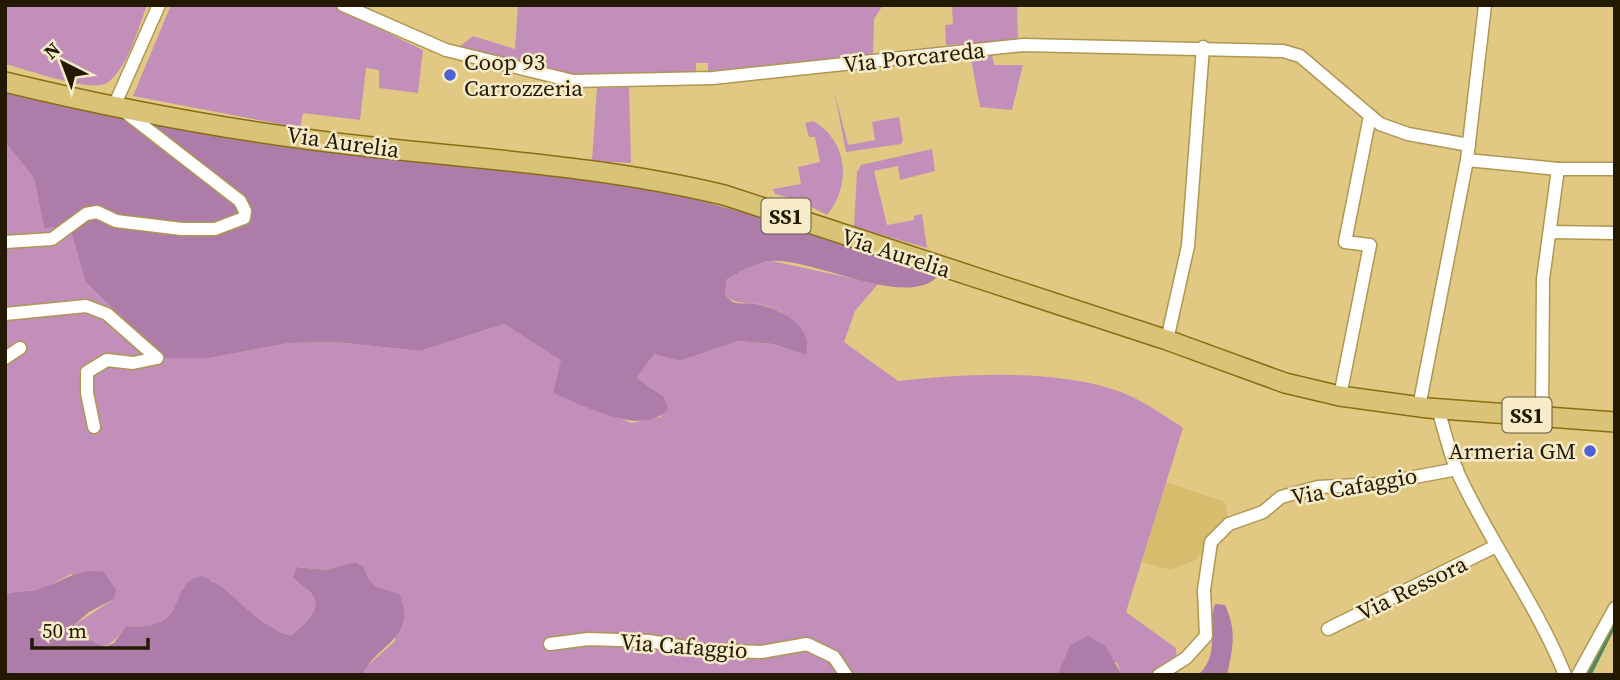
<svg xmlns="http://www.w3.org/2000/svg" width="1620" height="680" viewBox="0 0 1620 680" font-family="'Source Serif 4',serif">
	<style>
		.built { fill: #d7bc6d }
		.green { fill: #c18fba }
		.forest { fill: #ae7ca8 }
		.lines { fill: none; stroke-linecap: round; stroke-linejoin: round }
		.stream { stroke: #528860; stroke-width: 4.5 }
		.minor-casing { stroke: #af9752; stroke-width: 15 }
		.primary-casing { stroke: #886e13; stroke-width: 22 }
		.minor { stroke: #fff; stroke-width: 12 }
		.primary { stroke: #d9c377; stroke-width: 19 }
		.poi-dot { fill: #4b61d5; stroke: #f7ebc9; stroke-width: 2.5 }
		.labels { text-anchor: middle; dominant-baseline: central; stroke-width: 5; stroke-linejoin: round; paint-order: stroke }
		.shield { fill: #f7ebc9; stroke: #62583c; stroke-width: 2 }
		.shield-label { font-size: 21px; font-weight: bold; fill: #221900 }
		.street-label { font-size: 23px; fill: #221900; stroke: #f7ebc9 }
		.poi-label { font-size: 23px; fill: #221900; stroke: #f7ebc9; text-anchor: start }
	</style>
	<rect width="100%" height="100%" fill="#e2c983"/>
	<polygon class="built" points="1166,482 1225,502 1229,524 1195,560 1171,570 1142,562"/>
	<g class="green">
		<path d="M 5,5 L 147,5 C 138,29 128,68 107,83 C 91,93 25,69 5,64 Z"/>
		<polygon points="171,5 331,5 423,50 418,93 379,88 379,70 366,68 360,120 303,113 300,128 133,96"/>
		<polygon points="518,5 883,5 874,19 873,57 708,74 708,63 696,63 696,75 629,73 572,78 457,49 473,36 515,49"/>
		<polygon points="952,5 1017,5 1018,42 946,45 945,25 953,24"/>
		<polygon points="992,55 994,65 1023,65 1012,110 980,107 971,59"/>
		<polygon points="629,87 631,163 592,161 597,88"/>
		<polygon points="834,90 848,145 875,140 872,122 899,117 903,141 901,144 846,152"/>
		<path d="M 813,121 C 848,140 852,186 827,215 L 800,201 L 775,194 L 773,189 L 801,184 L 798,167 L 820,162 L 815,137 L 809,137 L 805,123 Z"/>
		<path d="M 5,142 L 34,178 L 44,228 L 70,227 L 209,358 L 289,343 L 336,342 L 420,351 L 504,324 L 562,360 L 553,392 L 632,423 L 661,417 L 664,397 L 637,378 L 654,354 L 680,361 L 738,341 L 773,344 L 806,355 L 808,347 C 799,321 779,305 750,303 C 738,302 734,303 725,295 L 727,279 L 757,263 L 772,261 L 878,284 L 855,311 L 844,342 L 898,381 C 965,374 1047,369 1112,389 C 1138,397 1161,413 1183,428 L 1126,612 L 1176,648 L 1178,675 L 1122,675 L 1117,663 L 1070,645 L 1057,675 L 363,675 L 366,667 L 395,641 L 389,591 C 372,590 368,582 364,567 L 355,562 L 326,570 L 296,567 L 293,577 C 298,586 303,585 309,591 C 327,608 303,625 291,636 L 265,626 L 212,580 L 184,586 C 174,621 163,629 126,626 C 108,651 101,652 76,634 L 74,625 L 114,599 L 71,574 L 45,588 L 5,595 Z"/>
		<polygon points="932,149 935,171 900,180 898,166 874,171 887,225 914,220 914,216 922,214 927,248 854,227 857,172 861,165"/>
	</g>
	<g class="forest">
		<path d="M 5,90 L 416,161 L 612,183 L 695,199 L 773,221 L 937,277 C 904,309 814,258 771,261 C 755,262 741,272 727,279 L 725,295 C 728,297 730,301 733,302 C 739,305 749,302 756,304 C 779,308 815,326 806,355 L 773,344 L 738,341 L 680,361 L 654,354 L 637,378 L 664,397 L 668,409 C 643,439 582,404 553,393 L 561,360 L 504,324 L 420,351 L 336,342 L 289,343 L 209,358 L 164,358 L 86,282 L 70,227 L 44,228 L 34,178 L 5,142 Z"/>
		<path d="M 355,562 L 364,567 C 370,590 379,587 399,594 C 420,638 372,647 363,675 L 5,675 L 5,595 C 16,591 28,592 39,589 C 63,582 78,567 104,572 L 116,590 L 114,599 L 89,612 L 74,625 L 76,634 L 105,647 L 114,643 L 126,626 C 195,632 164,583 202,576 C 238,591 249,623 291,636 C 303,625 327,608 309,591 C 303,585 298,585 293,577 L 296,567 L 326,570 Z"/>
		<path d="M 1215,604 L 1225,605 C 1237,631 1233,648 1227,675 L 1198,675 C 1221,655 1207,628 1215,604 Z"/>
		<polygon points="1088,636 1105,646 1122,675 1057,675 1070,645"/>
	</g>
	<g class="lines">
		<polyline class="stream" points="1589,675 1615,623"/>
		<g class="minor-casing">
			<g id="minor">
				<polyline points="343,5 446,50 573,81 713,78 1023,45 1283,51 1300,56 1380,124 1408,134 1469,145"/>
				<polyline points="1467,160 1558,169 1615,169"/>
				<polyline points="1550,232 1615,233"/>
				<polyline points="5,242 52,239 86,214 97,212 116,221 182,229 215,229 244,218 245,211 240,201 115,104 159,5"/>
				<polyline points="5,314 86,306 107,314 157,358"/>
				<polyline points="1167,340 1188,246 1203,47"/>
				<polyline points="5,358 20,348"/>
				<polyline points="1340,396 1370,245 1345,242 1370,116"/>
				<polyline points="1419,407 1467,160 1485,5"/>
				<path d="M 1438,409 C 1444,429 1449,451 1457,471 C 1489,541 1536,603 1565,675"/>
				<polyline points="1542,416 1543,279 1558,169"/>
				<polyline points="94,427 87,393 87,372 107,360 133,363 157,358"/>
				<polyline points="1328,629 1496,546"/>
				<polyline points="550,644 588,639 649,641 703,650 761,652 807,644 834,657 846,675"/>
				<polyline points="1159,675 1186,658 1206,636 1204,590 1211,542 1229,524 1263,512 1281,497 1318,487 1378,484 1457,469"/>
				<polyline points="1578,675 1615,608"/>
			</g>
		</g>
		<g class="primary-casing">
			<path id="primary" d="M 5,82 C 125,111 249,134 372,147 C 490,160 608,167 724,195 L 1167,340 L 1285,383 L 1340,396 L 1428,408 L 1615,422"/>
		</g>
		<use href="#minor" class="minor"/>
		<use href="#primary" class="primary"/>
	</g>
	<g class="poi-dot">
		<circle cx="450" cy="75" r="7"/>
		<circle cx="1590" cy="451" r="7"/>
	</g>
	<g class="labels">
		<g class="shield">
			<rect x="761.5" y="198.5" width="49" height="35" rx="5"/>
			<rect x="1502.5" y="397.5" width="49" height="35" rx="5"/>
		</g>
		<g class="shield-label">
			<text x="786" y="216">SS1</text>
			<text x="1527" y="415">SS1</text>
		</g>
		<g class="street-label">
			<text transform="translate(914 57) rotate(-6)">Via Porcareda</text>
			<text transform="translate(343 142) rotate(8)">Via Aurelia</text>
			<text transform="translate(896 253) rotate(18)">Via Aurelia</text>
			<text transform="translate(1354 486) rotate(-10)">Via Cafaggio</text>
			<text transform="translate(1412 588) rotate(-26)">Via Ressora</text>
			<text transform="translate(684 646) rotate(4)">Via Cafaggio</text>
		</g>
		<g class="poi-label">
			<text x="464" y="62">Coop 93<tspan x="464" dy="26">Carrozzeria</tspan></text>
			<text x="1576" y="451" text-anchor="end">Armeria GM</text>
		</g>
	</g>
	<rect width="1620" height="680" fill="none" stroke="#221900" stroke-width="14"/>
	<g transform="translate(63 63) rotate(318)" stroke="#f7ebc9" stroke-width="5" paint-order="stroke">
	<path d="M0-5L12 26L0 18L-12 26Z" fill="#221900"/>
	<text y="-10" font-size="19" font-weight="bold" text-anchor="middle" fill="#221900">N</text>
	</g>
	<path d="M32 638v10h116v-10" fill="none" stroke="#221900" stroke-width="3.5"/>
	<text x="42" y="638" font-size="21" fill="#221900" stroke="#f7ebc9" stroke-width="5" paint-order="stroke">50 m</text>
</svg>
